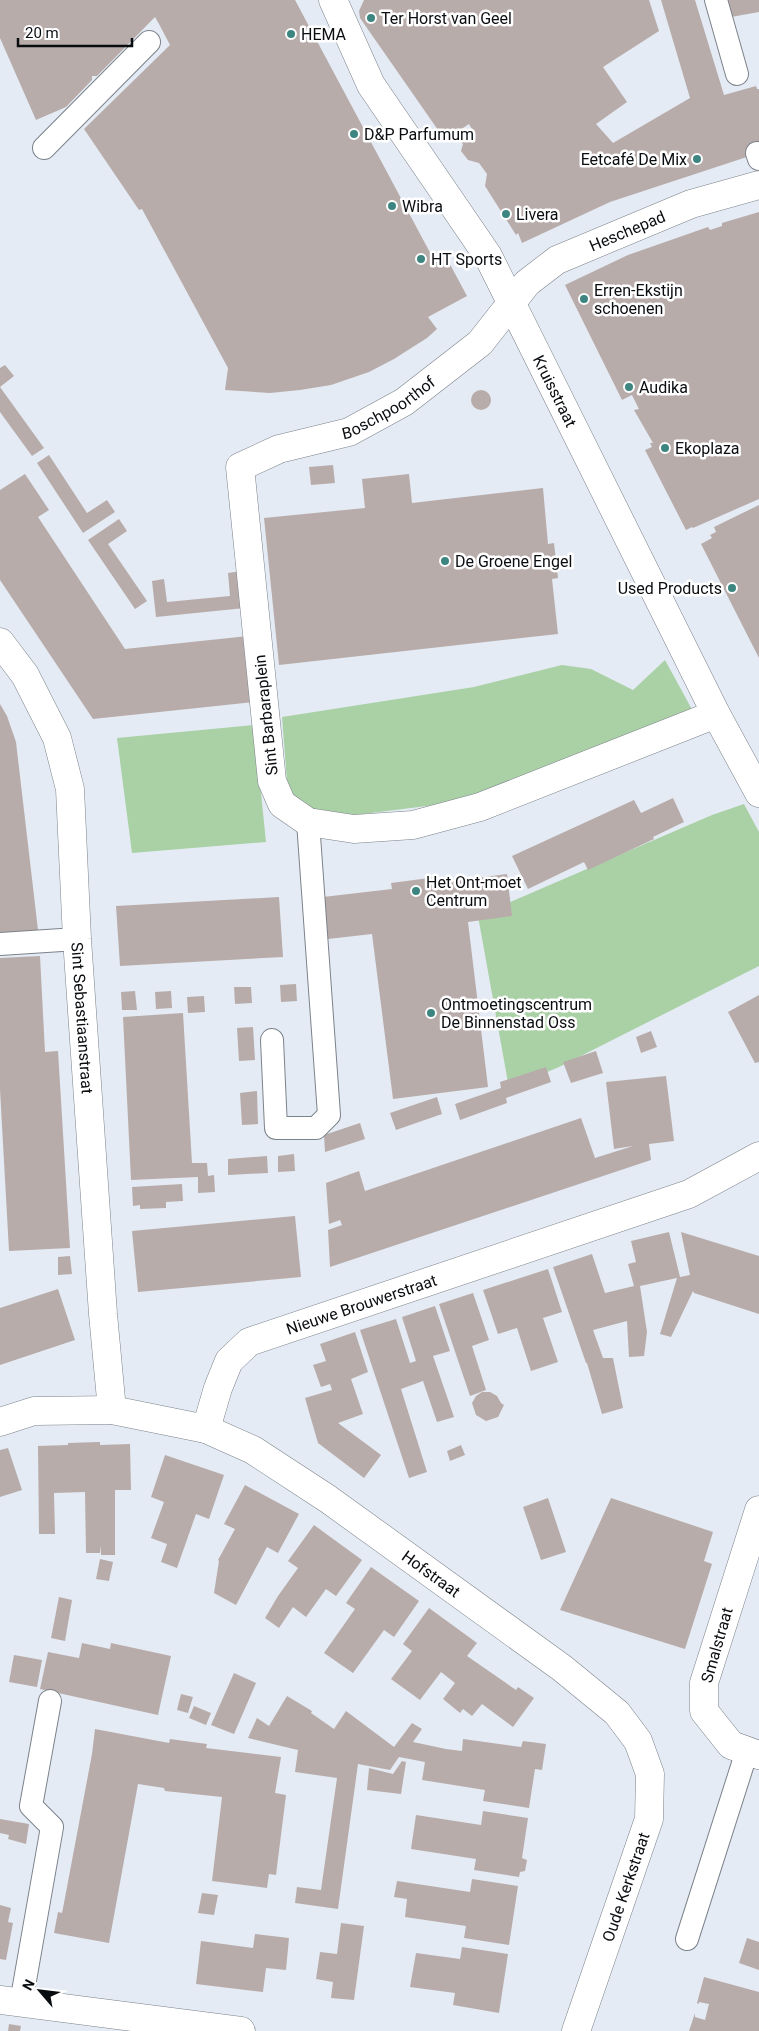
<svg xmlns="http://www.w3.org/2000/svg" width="759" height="2031" viewBox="0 0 759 2031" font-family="Roboto,sans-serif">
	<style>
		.green { fill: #aad1a6 }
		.building { fill: #b8acaa }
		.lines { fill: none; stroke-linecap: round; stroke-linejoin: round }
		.lane-casing { stroke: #7c828a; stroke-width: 24 }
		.street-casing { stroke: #7c828a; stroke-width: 29 }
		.lane { stroke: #fff; stroke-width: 22 }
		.street { stroke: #fff; stroke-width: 28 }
		.poi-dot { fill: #3d8580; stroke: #fff; stroke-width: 2 }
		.labels { text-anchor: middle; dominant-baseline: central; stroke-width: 5; stroke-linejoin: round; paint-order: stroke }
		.poi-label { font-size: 16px; fill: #0a0d10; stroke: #fff; text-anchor: start }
		.street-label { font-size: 16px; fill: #0a0d10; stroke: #fff }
	</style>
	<rect width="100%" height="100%" fill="#e4ebf4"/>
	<g class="green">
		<polygon points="665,660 695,715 496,793 435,805 323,819 290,820 282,717 474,687 562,665 591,669 633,690"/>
		<polygon points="254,725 266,842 132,853 117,738"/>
		<polygon points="744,804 759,832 759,966 559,1067 509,1088 478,916 712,815"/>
	</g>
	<g class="building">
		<polygon points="0,0 295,0 434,260 445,255 467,296 428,317 437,329 427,338 394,359 369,372 331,385 300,390 270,393 225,390 228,368 142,209 139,210 84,129 170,45 159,24 155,17 97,76 92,76 92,80 66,107 36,120 0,38"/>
		<polygon points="364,0 649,0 659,31 603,67 627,102 596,124 613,143 690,98 661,0 695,0 724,95 756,86 757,89 759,89 759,153 610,202 522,243 518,233 516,235 485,186 487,174 479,163 468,160 461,151 463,144 460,141 473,131 469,124 445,140 360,18 359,11"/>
		<polygon points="727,0 759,0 759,12 731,17"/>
		<polygon points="759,212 759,499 693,528 692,527 686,530 645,450 652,447 650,443 653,443 634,410 639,409 632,395 622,400 565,285 628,255 708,227 710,230 722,226 722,223"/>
		<polygon points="5,365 14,376 0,387 0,368"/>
		<polygon points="0,387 44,448 32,456 0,412"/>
		<circle cx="481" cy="400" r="10"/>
		<polygon points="49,455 87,513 107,500 115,512 83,533 37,463"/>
		<polygon points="333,465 335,483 311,485 309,467"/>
		<polygon points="25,474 49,510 38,517 125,649 248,636 254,702 93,719 0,580 0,490"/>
		<polygon points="409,474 412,503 543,488 548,544 554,543 558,578 552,579 558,634 279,665 264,518 365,508 362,479"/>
		<polygon points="759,505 759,658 701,544 712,538 710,535 716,532 714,527"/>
		<polygon points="119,519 127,531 108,544 147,601 135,609 88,540"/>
		<polygon points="241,571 245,608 156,617 152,581 164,579 167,602 230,596 228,573"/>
		<polygon points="0,704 7,716 16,742 38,930 0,934"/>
		<polygon points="673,798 684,822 653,837 654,839 588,870 584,862 528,889 512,856 634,800 641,813"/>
		<polygon points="507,874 512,916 468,922 488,1087 393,1099 372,934 328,939 323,897 392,889 391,883 437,877 438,883"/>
		<polygon points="279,897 283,957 120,966 116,906"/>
		<polygon points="40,956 45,1052 58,1051 70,1248 9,1251 0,1090 0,958"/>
		<polygon points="296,984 297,1001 281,1002 280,985"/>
		<polygon points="234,987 251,987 252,1003 235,1004"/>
		<polygon points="135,991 137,1010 122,1010 121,992"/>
		<polygon points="171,991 172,1008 156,1009 155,992"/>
		<polygon points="759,995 759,1062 755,1063 728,1012"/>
		<polygon points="204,996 205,1012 188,1013 187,997"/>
		<polygon points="183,1013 192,1163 207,1163 208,1176 214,1175 215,1192 198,1193 198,1177 131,1180 123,1017"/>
		<polygon points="253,1027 255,1060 239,1061 237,1028"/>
		<polygon points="651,1031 657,1047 641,1053 636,1037"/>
		<polygon points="596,1051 603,1073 571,1083 563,1062"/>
		<polygon points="546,1067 551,1082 506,1098 507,1103 460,1120 455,1104 501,1088 500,1082"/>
		<polygon points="666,1076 674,1141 649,1144 651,1160 330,1267 328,1230 342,1225 340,1220 329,1224 326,1183 359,1171 365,1191 581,1118 595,1158 633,1146 614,1149 606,1082"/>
		<polygon points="257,1091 258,1124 242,1125 240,1093"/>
		<polygon points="437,1097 442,1114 396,1130 390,1113"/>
		<polygon points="360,1123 365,1139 325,1152 324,1135"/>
		<polygon points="294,1154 295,1171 278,1172 278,1156"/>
		<polygon points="267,1156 268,1173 228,1175 228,1159"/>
		<polygon points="182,1184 183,1201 166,1202 166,1208 140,1209 140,1205 133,1206 132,1187"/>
		<polygon points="295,1216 301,1277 138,1292 132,1231"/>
		<polygon points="669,1232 680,1277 690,1275 681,1232 759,1256 759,1314 694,1293 693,1291 671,1337 660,1334 677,1278 640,1286 647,1332 644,1356 629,1357 627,1321 593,1330 603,1358 613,1358 623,1408 602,1414 587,1363 586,1363 553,1267 592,1254 605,1293 634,1286 628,1264 636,1262 631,1241"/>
		<polygon points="70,1256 72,1274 58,1275 58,1257"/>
		<polygon points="548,1269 562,1312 543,1318 558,1362 531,1371 517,1328 498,1334 483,1290"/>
		<polygon points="58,1289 75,1340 0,1365 0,1308"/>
		<polygon points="473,1293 489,1340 472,1346 486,1390 470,1396 439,1304"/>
		<polygon points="435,1306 450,1351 433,1356 454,1417 437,1422 423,1381 401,1389 427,1472 409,1478 360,1330 396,1319 410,1363 416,1361 402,1317"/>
		<polygon points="355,1332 368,1372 351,1379 363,1414 338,1423 381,1455 364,1478 318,1443 305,1398 332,1390 330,1384 321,1387 313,1365 326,1361 320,1344"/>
		<polygon points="482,1392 490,1392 497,1396 501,1403 504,1405 498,1417 486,1421 476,1415 472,1403 476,1396"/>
		<polygon points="98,1442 100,1442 100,1445 130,1444 131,1490 115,1490 115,1555 101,1555 101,1545 100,1553 86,1553 85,1492 54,1493 55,1534 39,1534 38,1446 68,1445 68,1443"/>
		<polygon points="461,1445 465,1455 450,1461 447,1451"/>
		<polygon points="8,1448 22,1490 0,1497 0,1450"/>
		<polygon points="165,1455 224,1475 209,1519 196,1514 177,1568 161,1562 167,1544 151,1538 164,1502 151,1497"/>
		<polygon points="245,1485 299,1514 278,1553 267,1547 236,1605 214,1593 219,1561 218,1560 235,1529 224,1524"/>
		<polygon points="548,1498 566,1552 541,1560 523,1507"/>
		<polygon points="611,1498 713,1532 704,1561 712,1564 685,1649 560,1610"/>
		<polygon points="314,1525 362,1560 336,1596 326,1589 306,1617 293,1607 279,1628 265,1618 278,1596 298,1568 288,1561"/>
		<polygon points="100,1559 113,1562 109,1581 96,1579"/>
		<polygon points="371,1567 419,1601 394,1637 384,1630 353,1673 324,1653 355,1609 346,1603"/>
		<polygon points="59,1597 72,1600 65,1641 51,1638"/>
		<polygon points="429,1608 477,1643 467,1656 516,1690 518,1687 534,1698 513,1727 482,1704 472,1716 463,1709 460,1713 443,1699 455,1683 441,1672 420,1700 391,1679 412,1651 403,1644"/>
		<polygon points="82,1643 110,1649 111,1643 171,1656 158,1715 40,1689 48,1652 79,1658"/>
		<polygon points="14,1655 42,1660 37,1687 9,1682"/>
		<polygon points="234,1673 256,1683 234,1734 211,1725"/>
		<polygon points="181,1694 193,1697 188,1713 177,1710"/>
		<polygon points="287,1696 312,1711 311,1713 334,1729 346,1711 394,1747 412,1723 422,1729 413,1742 446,1749 462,1751 463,1739 521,1747 523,1741 546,1744 542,1770 535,1769 529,1808 483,1801 485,1790 422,1780 425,1762 399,1757 390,1770 358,1764 338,1909 295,1903 297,1887 321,1890 337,1778 295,1772 298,1750 248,1738 257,1718 269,1726"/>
		<polygon points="194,1706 211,1713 206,1725 189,1718"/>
		<polygon points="95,1729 169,1743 170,1739 207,1744 206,1748 281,1757 275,1793 286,1795 276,1875 269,1874 267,1888 212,1881 222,1797 165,1791 164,1788 138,1784 109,1943 54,1933 58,1912 62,1913 64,1903 92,1754"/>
		<polygon points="402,1761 406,1762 401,1794 367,1790 369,1768 393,1774"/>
		<polygon points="483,1811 528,1818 522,1858 527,1860 525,1871 520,1872 519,1877 474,1870 476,1859 411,1849 416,1815 481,1825"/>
		<polygon points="0,1819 29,1824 26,1844 8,1839 9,1835 0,1833"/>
		<polygon points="472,1879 518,1886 509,1945 464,1938 466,1926 405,1917 407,1899 394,1897 397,1881 470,1892"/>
		<polygon points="202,1893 218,1895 214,1915 198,1913"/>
		<polygon points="0,1905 11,1908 8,1922 13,1923 6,1960 0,1959"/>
		<polygon points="341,1923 364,1926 354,2000 331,1998 333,1982 316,1979 320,1952 337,1954"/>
		<polygon points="255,1934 289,1938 286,1970 266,1968 263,1992 196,1984 201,1941 253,1948"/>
		<polygon points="747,1938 759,1942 759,1970 739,1963"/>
		<polygon points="462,1947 508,1954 499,2013 453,2005 455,1993 410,1987 416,1953 460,1959"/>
		<polygon points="704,1977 759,1992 759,2031 689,2031 695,2013 695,2017 705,2020 709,2004 699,2002 699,2004 697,2003"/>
		<polygon points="9,2024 21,2026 20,2031 8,2031"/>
	</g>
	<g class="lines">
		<g class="lane-casing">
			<g id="lane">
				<polyline points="716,0 737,74"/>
				<polyline points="44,148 149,42"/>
				<polyline points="757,153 759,159"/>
				<polyline points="0,944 77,939"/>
				<polyline points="272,1040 276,1128 316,1128 329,1115 308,822"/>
				<polyline points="687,1939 747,1751"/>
				<polyline points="21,2003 52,1827 31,1806 50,1701"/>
			</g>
		</g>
		<g class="street-casing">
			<g id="street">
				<path id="s1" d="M 333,0 L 371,85 L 488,256 L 716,714 L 759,793"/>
				<path id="s2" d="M 0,642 L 25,675 L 57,738 L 70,789 L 77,939 L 103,1314 L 112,1410"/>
				<path id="s3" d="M 716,714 L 480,807 L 413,825 L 354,829 L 308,822 L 282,804 L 272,781 L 240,467 L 279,449 L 349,432 L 404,402 L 480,343 L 527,283 L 557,260 L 691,204 L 759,185"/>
				<path id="s4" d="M 0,1422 L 34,1411 L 112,1410 L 206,1429 L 253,1450 L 328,1499 L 562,1668 L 617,1713 L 638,1741 L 650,1774 L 649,1819 L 576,2031"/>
				<path id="s5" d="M 206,1429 L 218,1388 L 229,1361 L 249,1342 L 689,1194 L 759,1156"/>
				<polyline points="759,1510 704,1683 704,1711 731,1745 759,1755"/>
				<polyline points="0,2000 241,2031"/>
			</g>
		</g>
		<use href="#lane" class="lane"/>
		<use href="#street" class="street"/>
	</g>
	<g class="poi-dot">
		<circle cx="371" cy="18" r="5"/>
		<circle cx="291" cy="34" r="5"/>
		<circle cx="354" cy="134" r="5"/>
		<circle cx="697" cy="159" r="5"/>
		<circle cx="392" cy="206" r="5"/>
		<circle cx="506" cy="214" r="5"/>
		<circle cx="421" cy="259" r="5"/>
		<circle cx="584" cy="299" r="5"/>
		<circle cx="629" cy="387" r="5"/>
		<circle cx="665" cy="448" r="5"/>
		<circle cx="445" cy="561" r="5"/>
		<circle cx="732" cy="588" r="5"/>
		<circle cx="416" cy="891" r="5"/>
		<circle cx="431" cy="1013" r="5"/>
	</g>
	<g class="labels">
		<g class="poi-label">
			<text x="381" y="18">Ter Horst van Geel</text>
			<text x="301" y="34">HEMA</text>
			<text x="364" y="134">D&amp;P Parfumum</text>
			<text x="687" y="159" text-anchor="end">Eetcafé De Mix</text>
			<text x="402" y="206">Wibra</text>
			<text x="516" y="214">Livera</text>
			<text x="431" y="259">HT Sports</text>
			<text x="594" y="290">Erren-Ekstijn<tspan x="594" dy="18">schoenen</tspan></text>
			<text x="639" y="387">Audika</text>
			<text x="675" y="448">Ekoplaza</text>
			<text x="455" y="561">De Groene Engel</text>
			<text x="722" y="588" text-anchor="end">Used Products</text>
			<text x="426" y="882">Het Ont-moet<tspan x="426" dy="18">Centrum</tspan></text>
			<text x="441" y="1004">Ontmoetingscentrum<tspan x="441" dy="18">De Binnenstad Oss</tspan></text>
		</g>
		<g class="street-label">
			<text stroke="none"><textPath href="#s3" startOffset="1265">Heschepad</textPath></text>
			<text stroke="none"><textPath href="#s1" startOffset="451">Kruisstraat</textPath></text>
			<text stroke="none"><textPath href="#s3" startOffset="962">Boschpoorthof</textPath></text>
			<text transform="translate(266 715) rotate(-96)">Sint Barbaraplein</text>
			<text stroke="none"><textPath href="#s2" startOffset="394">Sint Sebastiaanstraat</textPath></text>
			<text stroke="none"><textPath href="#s5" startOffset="218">Nieuwe Brouwerstraat</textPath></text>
			<text stroke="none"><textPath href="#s4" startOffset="478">Hofstraat</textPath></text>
			<text transform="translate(717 1645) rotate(-74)">Smalstraat</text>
			<text transform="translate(626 1887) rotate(-71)">Oude Kerkstraat</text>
		</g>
	</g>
	<g transform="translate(40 1991) rotate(298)" stroke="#ffffff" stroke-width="4" paint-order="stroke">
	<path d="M0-4L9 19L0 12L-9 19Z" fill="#0a0d10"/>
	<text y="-8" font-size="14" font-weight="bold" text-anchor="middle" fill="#0a0d10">N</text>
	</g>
	<path d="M18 38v8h114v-8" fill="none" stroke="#0a0d10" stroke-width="2.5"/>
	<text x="25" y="38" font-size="15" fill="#0a0d10" stroke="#ffffff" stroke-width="4" paint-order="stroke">20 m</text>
</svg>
